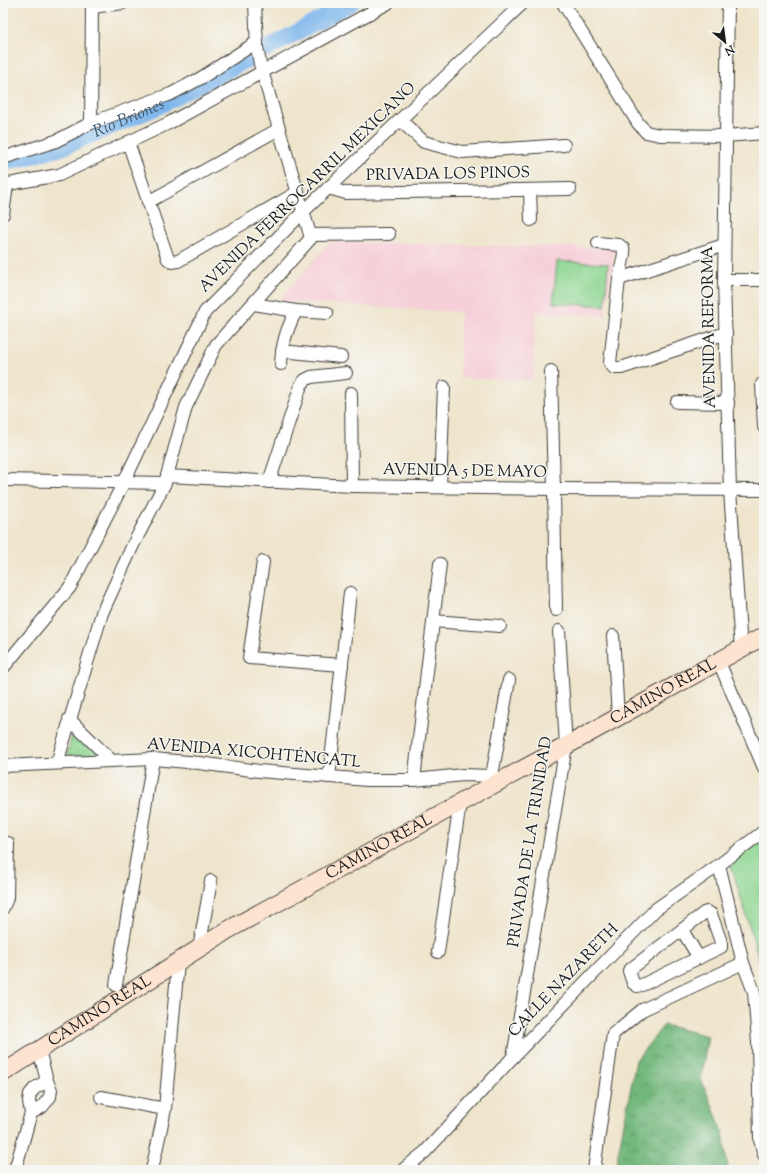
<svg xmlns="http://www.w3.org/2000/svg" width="767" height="1173" viewBox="0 0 767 1173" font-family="'Sorts Mill Goudy',serif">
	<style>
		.built { fill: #f6cfd8 }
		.forest { fill: url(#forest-crowns); stroke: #476a4c }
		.garden { fill: url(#garden-dots); stroke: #547956 }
		.pitch { fill: #8dd691; stroke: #547956 }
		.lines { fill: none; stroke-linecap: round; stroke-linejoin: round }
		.river { stroke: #7cb5ec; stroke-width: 17 }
		.minor-casing { stroke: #3c3a36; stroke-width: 14 }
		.secondary-casing { stroke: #3c3a36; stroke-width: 19 }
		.minor { stroke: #fff; stroke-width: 12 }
		.secondary { stroke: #fde4d1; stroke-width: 17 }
		.labels { text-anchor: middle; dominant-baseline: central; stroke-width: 3; stroke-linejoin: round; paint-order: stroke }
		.street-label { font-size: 16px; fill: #1c1c1c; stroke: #f6f6f2 }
		.water-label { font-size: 17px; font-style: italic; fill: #42596f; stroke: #f6f6f2 }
	</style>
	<defs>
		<pattern id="forest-crowns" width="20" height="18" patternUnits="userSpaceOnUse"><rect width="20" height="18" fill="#72b77b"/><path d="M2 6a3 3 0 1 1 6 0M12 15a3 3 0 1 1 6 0" fill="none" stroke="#5d9464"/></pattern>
		<pattern id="garden-dots" width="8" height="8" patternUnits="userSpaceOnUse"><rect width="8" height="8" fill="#8dd691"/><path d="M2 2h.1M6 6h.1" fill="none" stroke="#79b77c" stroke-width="1.8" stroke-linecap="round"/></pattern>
	</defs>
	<rect width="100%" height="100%" fill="#f6f6f2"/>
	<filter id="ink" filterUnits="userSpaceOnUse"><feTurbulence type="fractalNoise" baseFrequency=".025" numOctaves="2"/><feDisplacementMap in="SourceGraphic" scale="8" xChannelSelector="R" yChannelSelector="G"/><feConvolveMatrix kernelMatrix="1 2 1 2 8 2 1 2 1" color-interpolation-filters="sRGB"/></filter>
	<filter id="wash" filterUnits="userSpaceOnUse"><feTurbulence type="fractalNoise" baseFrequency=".012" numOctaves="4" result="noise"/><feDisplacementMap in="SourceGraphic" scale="16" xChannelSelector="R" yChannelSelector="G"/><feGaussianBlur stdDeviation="0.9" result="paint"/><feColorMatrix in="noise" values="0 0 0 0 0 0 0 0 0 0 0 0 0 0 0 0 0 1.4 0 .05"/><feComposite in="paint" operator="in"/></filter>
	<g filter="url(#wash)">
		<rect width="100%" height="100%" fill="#efe5cc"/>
		<polygon class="built" points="329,242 615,248 605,316 535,312 533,380 460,378 460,312 279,301"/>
		<polygon class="forest" points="664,1025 708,1036 701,1079 723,1132 728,1170 615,1170 636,1060"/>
		<polygon class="garden" points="74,727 101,756 67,755"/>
		<g class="pitch">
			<polygon points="557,261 608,264 605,306 553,303"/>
			<polygon points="764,840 764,975 730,862"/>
		</g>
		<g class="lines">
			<g class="river">
				<polyline points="268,48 351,3"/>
				<path id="s1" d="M 3,163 L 60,148 L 157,107 L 250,58"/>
			</g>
		</g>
	</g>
	<g filter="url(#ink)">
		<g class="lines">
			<g class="minor-casing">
				<g id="minor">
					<polyline points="563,3 638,123 646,132 660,135 726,136 764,133"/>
					<polyline points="728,3 724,280 730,490 741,649"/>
					<polyline points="92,7 123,3"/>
					<polyline points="400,120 424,142 462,152 564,145"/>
					<polyline points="91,123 92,3"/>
					<polyline points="128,142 168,259 172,262 178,261 298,192"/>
					<polyline points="3,158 56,141 91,123 171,94 201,78 257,42"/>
					<polyline points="3,185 59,175 169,123 388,3"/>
					<polyline points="328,188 346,193 570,189"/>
					<polyline points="530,190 531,220"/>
					<polyline points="148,202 279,129"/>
					<polyline points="3,214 7,185"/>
					<polyline points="310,235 389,234"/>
					<polyline points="598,243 619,245 623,248 624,254 619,279 610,363 614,368 621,368 726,333"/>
					<polyline points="619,279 724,245"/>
					<polyline points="724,280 764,280"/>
					<polyline points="254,304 296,311 327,313"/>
					<polyline points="282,351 341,357"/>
					<path d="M 281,364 C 282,343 287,329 296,311"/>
					<polyline points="551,371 554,489 556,610"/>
					<polyline points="762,384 764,427"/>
					<polyline points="351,393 352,486"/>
					<polyline points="677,402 728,403"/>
					<polyline points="167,476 352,486 554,489 764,490"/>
					<polyline points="3,480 165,483"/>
					<polyline points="269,482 301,385 305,380 311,377 346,373"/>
					<polyline points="440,487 444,387"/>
					<polyline points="263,562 249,658 342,665"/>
					<polyline points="433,621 500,626"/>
					<polyline points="613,636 618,716"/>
					<polyline points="719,662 764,768"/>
					<polyline points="3,668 70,587 124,482 205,312 303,212 523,3"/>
					<polyline points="69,719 111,760"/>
					<polyline points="57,763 102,613 133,545 165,483 186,407 216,345 311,238 260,64 257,47 255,3"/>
					<polyline points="3,766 153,759 199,763 259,771 367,780 414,780 463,775 492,776 502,780"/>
					<polyline points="492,776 509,680"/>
					<polyline points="329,777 350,593"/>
					<polyline points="414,780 440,564"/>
					<polyline points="719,865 743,963 754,992 758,1042 760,1140 764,1155"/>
					<polyline points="3,908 7,898 8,843"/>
					<polygon points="707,912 711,914 721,942 721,947 642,985 637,986 633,983 629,971 632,968 704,913"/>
					<polyline points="682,930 699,958"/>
					<polyline points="199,949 211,881"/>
					<polyline points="438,952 460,803"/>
					<polyline points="116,985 153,759"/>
					<polyline points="513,1057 566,746 559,631"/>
					<polyline points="101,1097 165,1109"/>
					<polyline points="31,1113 42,1107 50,1097 51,1090 47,1081 39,1050"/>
					<polyline points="15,1170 31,1113 29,1101 30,1094 35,1088 47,1081"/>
					<polyline points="152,1170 165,1109 178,962"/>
					<polyline points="403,1170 425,1152 513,1057 656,909 719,865 764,831"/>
					<polyline points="594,1170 613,1034 642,1010 743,963"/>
				</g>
			</g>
			<g class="secondary-casing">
				<g id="secondary">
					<path id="s2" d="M 3,1073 L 228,930 L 502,780 L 566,746 L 764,636"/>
				</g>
			</g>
			<use href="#minor" class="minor"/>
			<use href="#secondary" class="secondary"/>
		</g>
	</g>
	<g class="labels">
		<g class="street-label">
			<text transform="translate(448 175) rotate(-1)">PRIVADA LOS PINOS</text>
			<text transform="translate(308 188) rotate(-44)">AVENIDA FERROCARRIL MEXICANO</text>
			<text transform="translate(710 327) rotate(-91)">AVENIDA REFORMA</text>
			<text transform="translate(465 472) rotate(1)">AVENIDA 5 DE MAYO</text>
			<text stroke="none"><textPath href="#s2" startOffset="763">CAMINO REAL</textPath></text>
			<text transform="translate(254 754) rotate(5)">AVENIDA XICOHTÉNCATL</text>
			<text transform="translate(531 842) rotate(-81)">PRIVADA DE LA TRINIDAD</text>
			<text stroke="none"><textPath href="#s2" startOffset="439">CAMINO REAL</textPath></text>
			<text transform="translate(564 981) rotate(-46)">CALLE NAZARETH</text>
			<text stroke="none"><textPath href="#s2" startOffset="115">CAMINO REAL</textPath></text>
		</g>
		<g class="water-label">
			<text stroke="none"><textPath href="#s1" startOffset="134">Rio Briones</textPath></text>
		</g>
	</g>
	<rect width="767" height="1173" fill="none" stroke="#f6f6f2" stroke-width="16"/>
	<g transform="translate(725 42) rotate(151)" stroke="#f6f6f2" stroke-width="3" paint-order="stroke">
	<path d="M0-3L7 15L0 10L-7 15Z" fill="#1c1c1c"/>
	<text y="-6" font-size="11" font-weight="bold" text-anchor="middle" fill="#1c1c1c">N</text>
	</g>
</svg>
